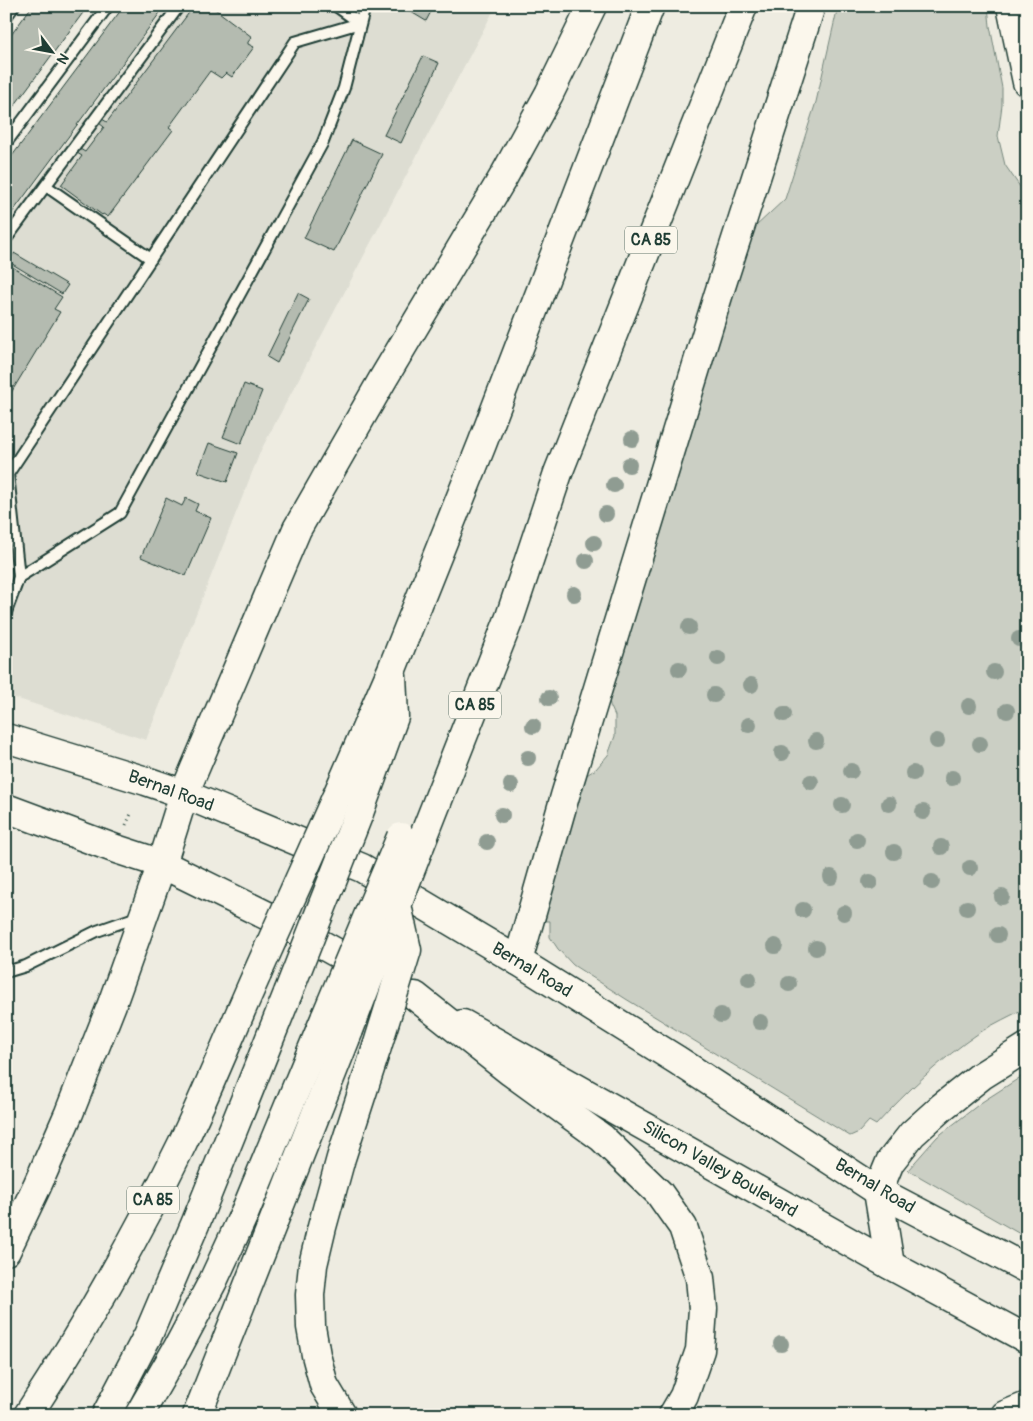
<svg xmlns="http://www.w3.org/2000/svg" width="1033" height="1421" viewBox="0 0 1033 1421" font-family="Pangolin,sans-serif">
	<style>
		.built { fill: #ddddd2 }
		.green { fill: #cbcfc4; stroke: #75867c }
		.building { fill: #b4bbb0; stroke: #1f3d34 }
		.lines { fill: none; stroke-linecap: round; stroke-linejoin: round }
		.lane-casing { stroke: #1f3d34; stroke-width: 14 }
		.secondary-casing { stroke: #1f3d34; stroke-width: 31 }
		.highway-casing { stroke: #1f3d34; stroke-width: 31 }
		.path { stroke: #1f3d34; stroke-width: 3; stroke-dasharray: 1 4; stroke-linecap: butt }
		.lane { stroke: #fbf7ec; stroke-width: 10 }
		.secondary { stroke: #fbf7ec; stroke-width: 28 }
		.highway { stroke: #fbf7ec; stroke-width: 28 }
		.highway-bridge-casing { stroke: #1f3d34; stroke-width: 31; stroke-linecap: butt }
		.highway-bridge { stroke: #fbf7ec; stroke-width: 28 }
		.tree { fill: #8f9c92 }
		.labels { text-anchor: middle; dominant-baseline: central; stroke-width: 4; stroke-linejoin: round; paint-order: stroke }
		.shield { fill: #fbf7ec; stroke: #61756b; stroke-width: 1 }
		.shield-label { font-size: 16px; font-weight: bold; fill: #1f3d34 }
		.street-label { font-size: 18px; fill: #1f3d34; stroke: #fbf7ec }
	</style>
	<rect width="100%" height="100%" fill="#eeece1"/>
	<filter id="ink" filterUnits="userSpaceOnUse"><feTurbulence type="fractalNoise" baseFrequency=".02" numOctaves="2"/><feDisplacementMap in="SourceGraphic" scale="10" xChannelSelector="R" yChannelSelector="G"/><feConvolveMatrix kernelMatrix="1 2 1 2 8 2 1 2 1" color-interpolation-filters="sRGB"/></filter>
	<g filter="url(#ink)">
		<polygon class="built" points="167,6 496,6 261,450 146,740 6,695 6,224"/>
		<g class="green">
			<path d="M 838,6 L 988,6 L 990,26 L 1002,88 L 1002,105 L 998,136 L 1005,165 L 1027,197 L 1027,1007 C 1011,1016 994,1023 979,1033 C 941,1059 907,1091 876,1125 L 869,1121 L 859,1132 L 850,1136 L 626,999 L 573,965 L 558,949 L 550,937 L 550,921 L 544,921 L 563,846 L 585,776 L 596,769 L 608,755 L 615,736 L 615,716 L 610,705 L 608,695 L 744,248 L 755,227 L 785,199 L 816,102 Z"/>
			<polygon points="1027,1073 1027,1238 908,1170 937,1137 982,1102"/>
		</g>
		<g class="building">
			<polygon points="32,6 88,6 6,117 6,42"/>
			<polygon points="124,6 165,6 6,221 6,164"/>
			<polygon points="194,6 211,6 252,37 248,42 248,44 254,47 232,77 226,73 221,78 210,71 169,127 173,130 108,217 103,214 102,215 61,185 82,156 77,153 80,149 85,152 104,127 99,123 102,119 107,122"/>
			<polygon points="401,6 434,6 426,21"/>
			<polygon points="423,56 439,63 401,143 384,135"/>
			<polygon points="352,140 382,154 334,252 304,238"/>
			<polygon points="14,253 68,285 62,294 9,262"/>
			<polygon points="6,263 62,297 54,309 60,312 6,401"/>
			<polygon points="298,293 309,299 277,363 267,357"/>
			<polygon points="244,384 262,391 241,444 223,437"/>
			<polygon points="209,443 238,453 227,482 198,472"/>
			<polygon points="166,498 182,506 186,498 198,504 195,511 211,518 186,576 141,557"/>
		</g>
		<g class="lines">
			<g class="lane-casing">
				<g id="lane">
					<polyline points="336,6 360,23"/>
					<polyline points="6,17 14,6"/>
					<polyline points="6,143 108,6"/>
					<polyline points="46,186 151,259"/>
					<polyline points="6,239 179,6"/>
					<polyline points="19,577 8,474 295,42 360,23"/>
					<polyline points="6,612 19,577 120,513 323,142 344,88 365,6"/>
					<polyline points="6,972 26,966 97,931 140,916"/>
				</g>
			</g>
			<g class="secondary-casing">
				<g id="secondary">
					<polyline points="6,738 146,781 184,794 362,868 518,961 677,1060 878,1191 1027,1269"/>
					<polyline points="6,808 116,849 162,864 290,927 371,972"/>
					<polyline points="463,1024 890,1265 1027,1339"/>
				</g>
			</g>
			<g class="highway-casing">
				<g id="highway">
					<polyline points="1011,6 1027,82"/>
					<polyline points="335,800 392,669 482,444 650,6"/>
					<polyline points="359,813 394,717 392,676"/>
					<polyline points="419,848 510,617 558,473 743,6"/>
					<polyline points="518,961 565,796 718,296 811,6"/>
					<polyline points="415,996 511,1072 602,1138 659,1193 683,1227 700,1278 703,1309 700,1350 684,1396 673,1415"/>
					<polyline points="6,1251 37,1186 69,1113 112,1004 162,864 184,794 297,529 383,379 504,176 549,94 592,6"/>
					<polyline points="890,1265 878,1191 890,1162 912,1134 942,1107 981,1076 1027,1047"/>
					<path d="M 28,1415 C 85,1328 136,1238 182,1144 C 209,1088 232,1030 257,974"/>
					<polyline points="106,1415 148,1335 196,1222 288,993"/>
					<polyline points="139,1415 177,1349 213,1281 245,1212 326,1016"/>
					<polyline points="197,1415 349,1030"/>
					<polyline points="342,1415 324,1385 316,1355 311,1327 310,1295 313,1265 322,1227 341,1158 377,1047"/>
					<polyline points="1005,1415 1027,1406"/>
				</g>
			</g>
			<polyline class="path" points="126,825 131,814"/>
			<use href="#lane" class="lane"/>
			<use href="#secondary" class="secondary"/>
			<use href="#highway" class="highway"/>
			<g class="highway-bridge-casing">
				<g id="highway-bridge">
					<polyline points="257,974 335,800"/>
					<polyline points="288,993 359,813"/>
					<polyline points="326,1016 401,837"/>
					<polyline points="349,1030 419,848"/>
					<polyline points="377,1047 407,950 397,905"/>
				</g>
			</g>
			<use href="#highway-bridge" class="highway-bridge"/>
		</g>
		<g class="tree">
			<circle cx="632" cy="439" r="8"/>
			<circle cx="629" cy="465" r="8"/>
			<circle cx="614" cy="485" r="8"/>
			<circle cx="606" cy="514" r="8"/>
			<circle cx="594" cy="543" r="8"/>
			<circle cx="586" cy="561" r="8"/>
			<circle cx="574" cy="594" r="8"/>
			<circle cx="689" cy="627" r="8"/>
			<circle cx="1019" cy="639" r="8"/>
			<circle cx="718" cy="658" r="8"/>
			<circle cx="679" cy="669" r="8"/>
			<circle cx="994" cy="672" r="8"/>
			<circle cx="751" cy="685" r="8"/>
			<circle cx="714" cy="695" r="8"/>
			<circle cx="549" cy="698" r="8"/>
			<circle cx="969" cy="706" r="8"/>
			<circle cx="1007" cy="711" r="8"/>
			<circle cx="784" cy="714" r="8"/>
			<circle cx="749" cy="725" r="8"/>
			<circle cx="533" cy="726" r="8"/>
			<circle cx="816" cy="741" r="8"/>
			<circle cx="937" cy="741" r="8"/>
			<circle cx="980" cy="744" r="8"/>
			<circle cx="782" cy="753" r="8"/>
			<circle cx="528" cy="758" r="8"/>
			<circle cx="851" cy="771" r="8"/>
			<circle cx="913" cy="773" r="8"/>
			<circle cx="952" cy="778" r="8"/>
			<circle cx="811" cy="782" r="8"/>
			<circle cx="511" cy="785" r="8"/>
			<circle cx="889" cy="804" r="8"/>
			<circle cx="842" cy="805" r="8"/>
			<circle cx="923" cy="812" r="8"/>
			<circle cx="502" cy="815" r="8"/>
			<circle cx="857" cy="840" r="8"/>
			<circle cx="487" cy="842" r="8"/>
			<circle cx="941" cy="847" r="8"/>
			<circle cx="894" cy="852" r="8"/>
			<circle cx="970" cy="868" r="8"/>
			<circle cx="831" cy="877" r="8"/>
			<circle cx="870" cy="882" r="8"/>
			<circle cx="932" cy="882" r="8"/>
			<circle cx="1002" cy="897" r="8"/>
			<circle cx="967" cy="908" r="8"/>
			<circle cx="803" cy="910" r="8"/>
			<circle cx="844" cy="913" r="8"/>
			<circle cx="998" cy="935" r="8"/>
			<circle cx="775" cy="946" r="8"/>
			<circle cx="816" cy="948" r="8"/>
			<circle cx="749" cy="979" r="8"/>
			<circle cx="789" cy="984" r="8"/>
			<circle cx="721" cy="1015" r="8"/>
			<circle cx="760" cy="1022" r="8"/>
			<circle cx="781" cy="1344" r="8"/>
		</g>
	</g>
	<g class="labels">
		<g class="shield">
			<rect x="625" y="226.5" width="52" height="27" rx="4"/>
			<rect x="449" y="691.5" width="52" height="27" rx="4"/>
			<rect x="127" y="1186.5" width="52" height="27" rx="4"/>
		</g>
		<g class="shield-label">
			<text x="651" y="240">CA 85</text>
			<text x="475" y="705">CA 85</text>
			<text x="153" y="1200">CA 85</text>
		</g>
		<g class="street-label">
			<text transform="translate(171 791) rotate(20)">Bernal Road</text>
			<text transform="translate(532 970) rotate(31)">Bernal Road</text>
			<text transform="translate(720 1169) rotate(30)">Silicon Valley Boulevard</text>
			<text transform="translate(875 1186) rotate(31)">Bernal Road</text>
		</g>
	</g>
	<rect width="1033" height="1421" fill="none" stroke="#fbf7ec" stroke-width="25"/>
	<rect x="12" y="12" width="1008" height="1396" fill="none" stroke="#1f3d34" stroke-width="2" filter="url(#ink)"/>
	<g transform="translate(52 52) rotate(122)" stroke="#fbf7ec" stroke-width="4" paint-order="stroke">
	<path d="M0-4L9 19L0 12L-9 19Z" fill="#1f3d34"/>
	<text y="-8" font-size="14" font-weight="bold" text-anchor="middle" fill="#1f3d34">N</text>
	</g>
</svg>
